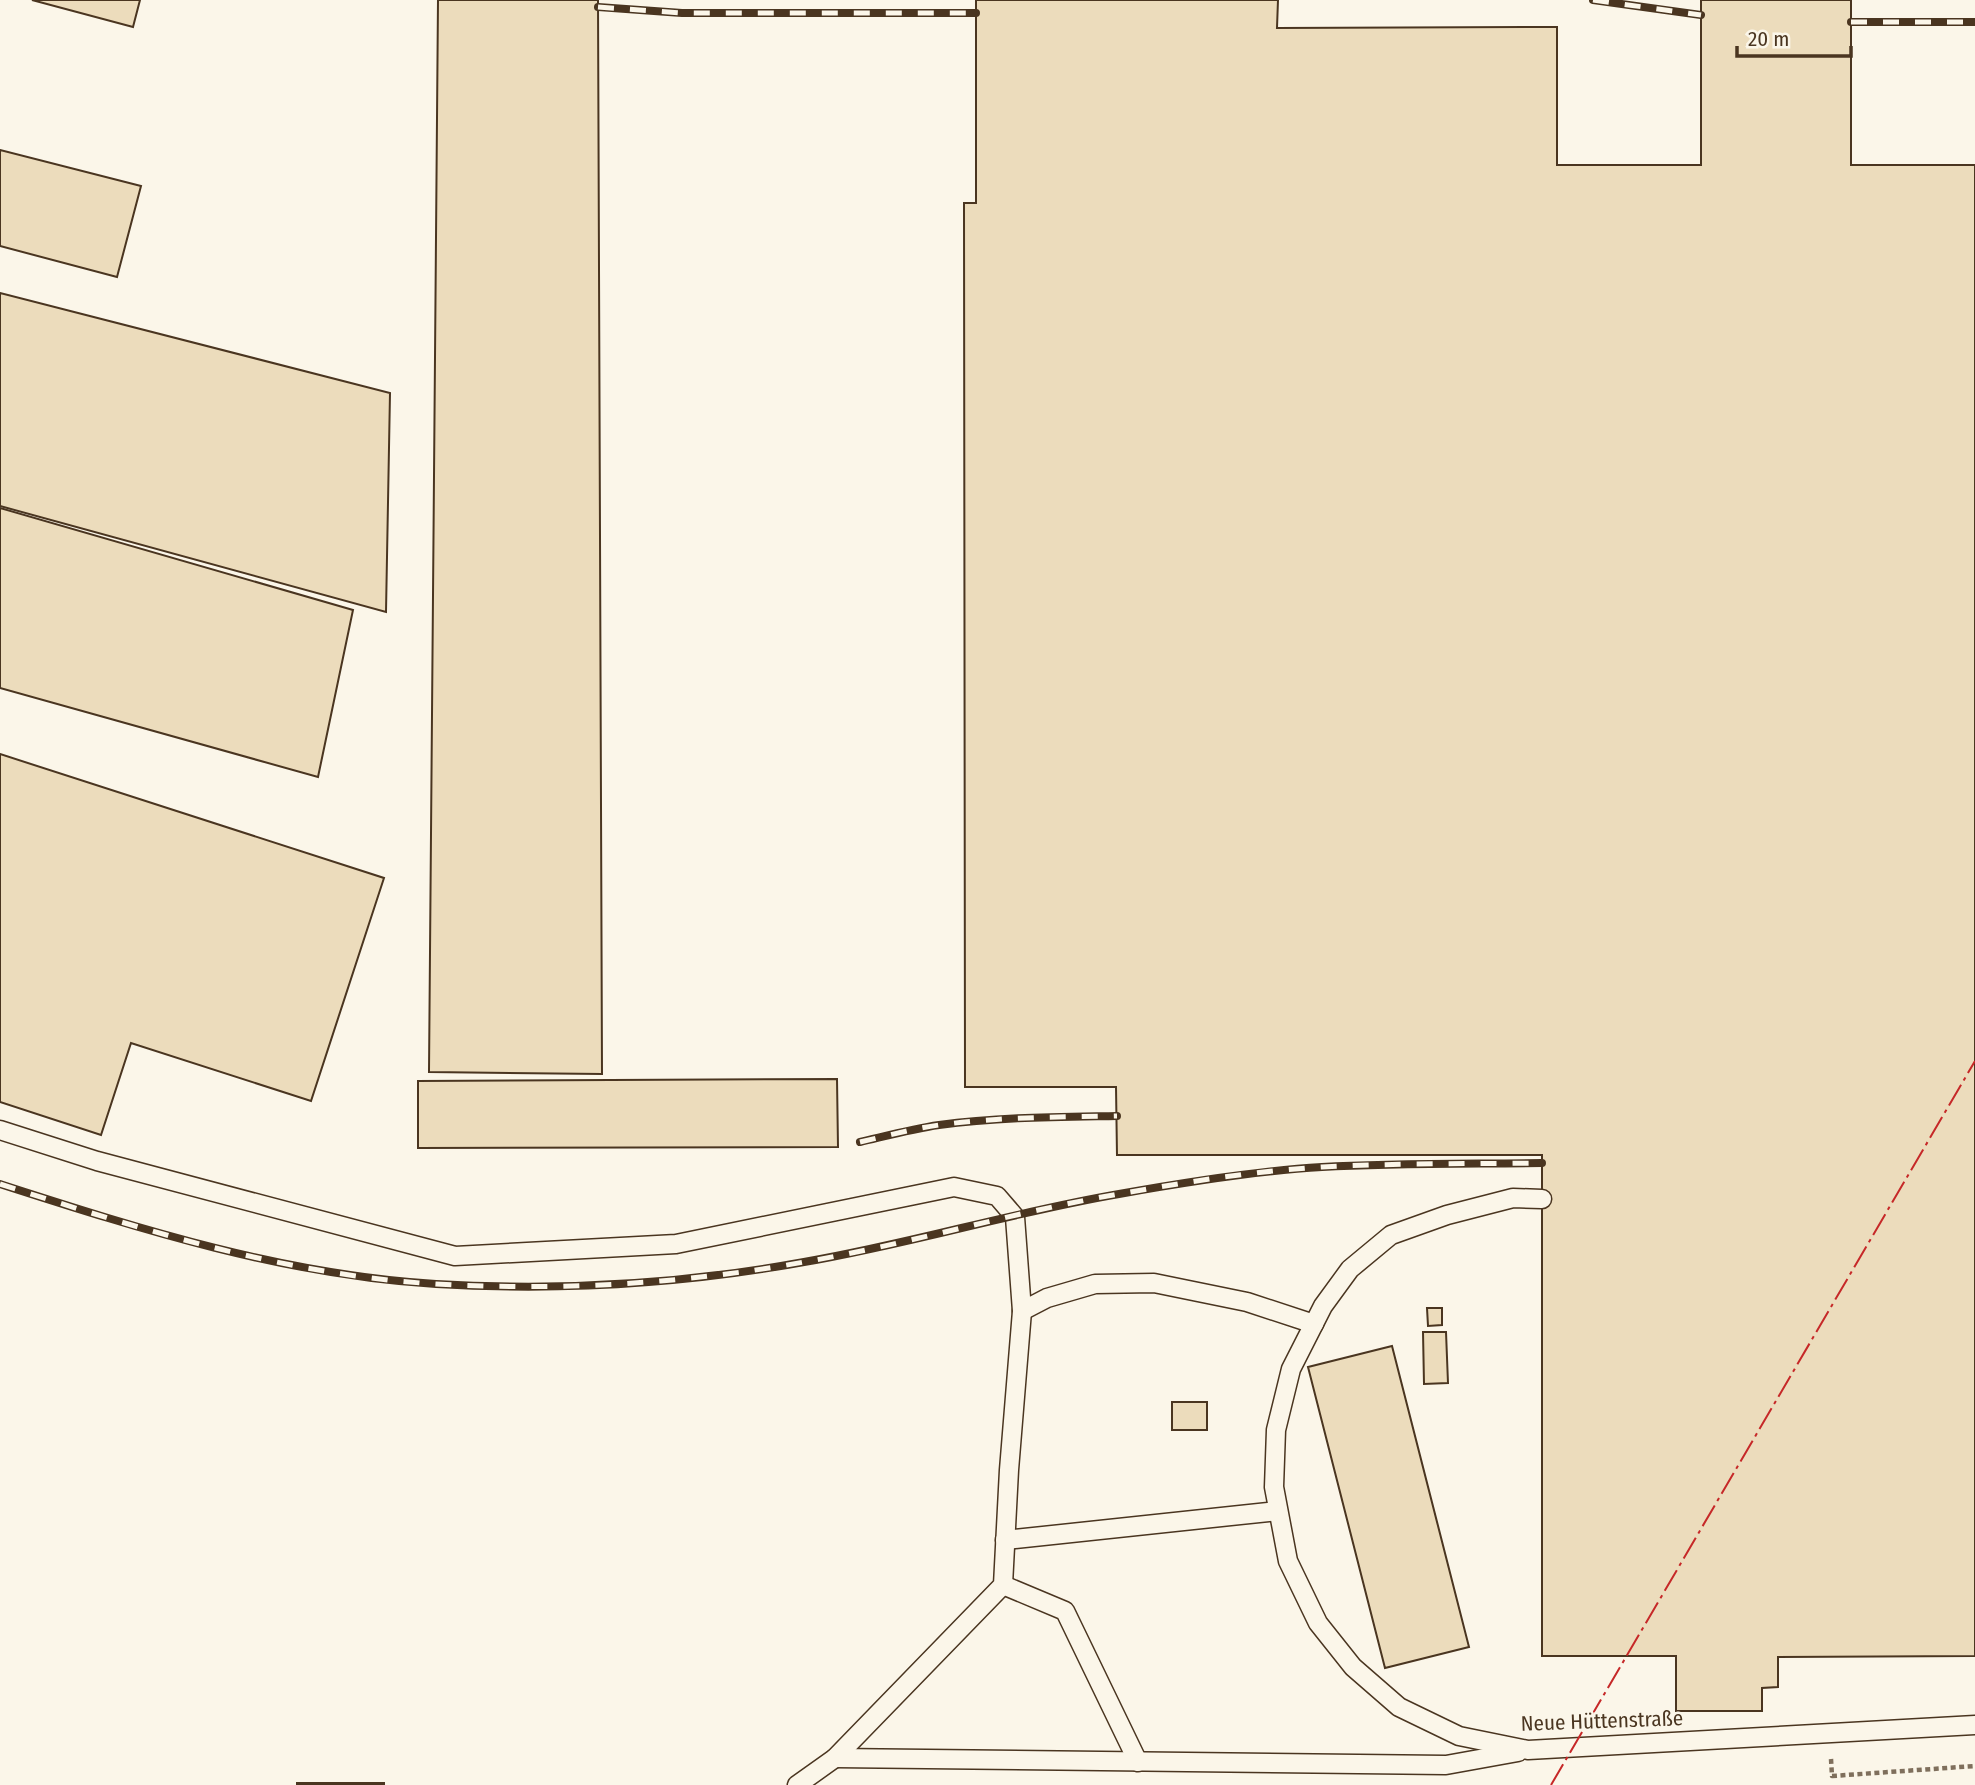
<svg xmlns="http://www.w3.org/2000/svg" width="1975" height="1785" viewBox="0 0 1975 1785" font-family="'Fira Sans Condensed',sans-serif">
	<style>
		.building { fill: #ecdcbc; stroke: #4a3520; stroke-width: 2 }
		.lines { fill: none; stroke-linecap: round; stroke-linejoin: round }
		.lane-casing { stroke: #4a3520; stroke-width: 21 }
		.path { stroke: #7f6f5c; stroke-width: 4.5; stroke-dasharray: 5 3.5; stroke-linecap: butt }
		.lane { stroke: #fbf6e9; stroke-width: 18 }
		.rail-casing { stroke: #4a3520; stroke-width: 8 }
		.rail { stroke: #fbf6e9; stroke-width: 5; stroke-dasharray: 16; stroke-linecap: butt }
		.power { stroke: #c62828; stroke-width: 2; stroke-dasharray: 24 5 3.5 5; stroke-linecap: butt }
		.labels { text-anchor: middle; dominant-baseline: central; stroke-width: 5; stroke-linejoin: round; paint-order: stroke }
		.street-label { font-size: 21px; fill: #4a3520; stroke: #fbf6e9 }
	</style>
	<rect width="100%" height="100%" fill="#fbf6e9"/>
	<g class="building">
		<polygon points="32,0 140,0 133,27"/>
		<polygon points="438,0 598,0 602,1074 429,1072"/>
		<polygon points="976,0 1278,0 1277,28 1557,27 1557,165 1701,165 1701,0 1851,0 1851,165 1975,165 1975,1656 1778,1657 1778,1687 1762,1688 1762,1711 1676,1711 1676,1656 1542,1656 1542,1155 1117,1155 1116,1087 965,1087 964,203 976,203"/>
		<polygon points="0,150 141,186 117,277 0,246"/>
		<polygon points="0,293 390,393 386,612 0,506"/>
		<polygon points="0,508 353,610 318,777 0,688"/>
		<polygon points="0,754 384,878 311,1101 131,1043 101,1135 0,1102"/>
		<polygon points="837,1079 838,1147 418,1148 418,1081"/>
		<polygon points="1427,1308 1442,1308 1442,1325 1428,1326"/>
		<polygon points="1423,1332 1446,1332 1448,1383 1424,1384"/>
		<polygon points="1392,1346 1469,1647 1385,1668 1308,1367"/>
		<rect x="1172" y="1402" width="35" height="28"/>
		<rect x="297" y="1783" width="87" height="2"/>
	</g>
	<g class="lines">
		<g class="lane-casing">
			<g id="lane">
				<polyline points="0,1130 97,1161 455,1256 676,1244 954,1187 997,1196 1015,1217 1022,1311 1009,1470 1003,1585 835,1758 797,1785"/>
				<polyline points="1542,1199 1513,1198 1447,1215 1391,1235 1350,1269 1323,1306 1291,1369 1276,1430 1274,1487 1288,1561 1318,1623 1353,1667 1399,1707 1459,1736 1528,1750 1975,1725"/>
				<polyline points="1022,1311 1047,1298 1095,1284 1154,1283 1247,1302 1314,1324"/>
				<polyline points="1005,1540 1278,1511"/>
				<polyline points="1003,1585 1065,1611 1138,1762"/>
				<polyline points="835,1758 1446,1765 1518,1752"/>
			</g>
		</g>
		<polyline class="path" points="1831,1759 1832,1776 1975,1766"/>
		<use href="#lane" class="lane"/>
		<g class="rail-casing">
			<g id="rail">
				<polyline points="1593,0 1701,15"/>
				<polyline points="598,7 682,13 976,13"/>
				<polyline points="1851,22 1975,22"/>
				<path d="M 860,1142 C 886,1136 912,1129 939,1125 C 998,1117 1057,1117 1117,1116"/>
				<path d="M 0,1184 C 143,1230 285,1275 436,1284 C 558,1291 683,1284 804,1262 C 910,1244 1013,1212 1119,1194 C 1186,1182 1254,1171 1322,1167 C 1395,1163 1468,1164 1542,1163"/>
			</g>
		</g>
		<use href="#rail" class="rail"/>
		<polyline class="power" points="1551,1785 1975,1061"/>
	</g>
	<g class="labels">
		<g class="street-label">
			<text transform="translate(1602 1721) rotate(-2)">Neue Hüttenstraße</text>
		</g>
	</g>
	<path d="M1737 46v10h114v-10" fill="none" stroke="#4a3520" stroke-width="3.5"/>
	<text x="1748" y="46" font-size="21" fill="#4a3520" stroke="#fbf6e9" stroke-width="5" paint-order="stroke">20 m</text>
</svg>
